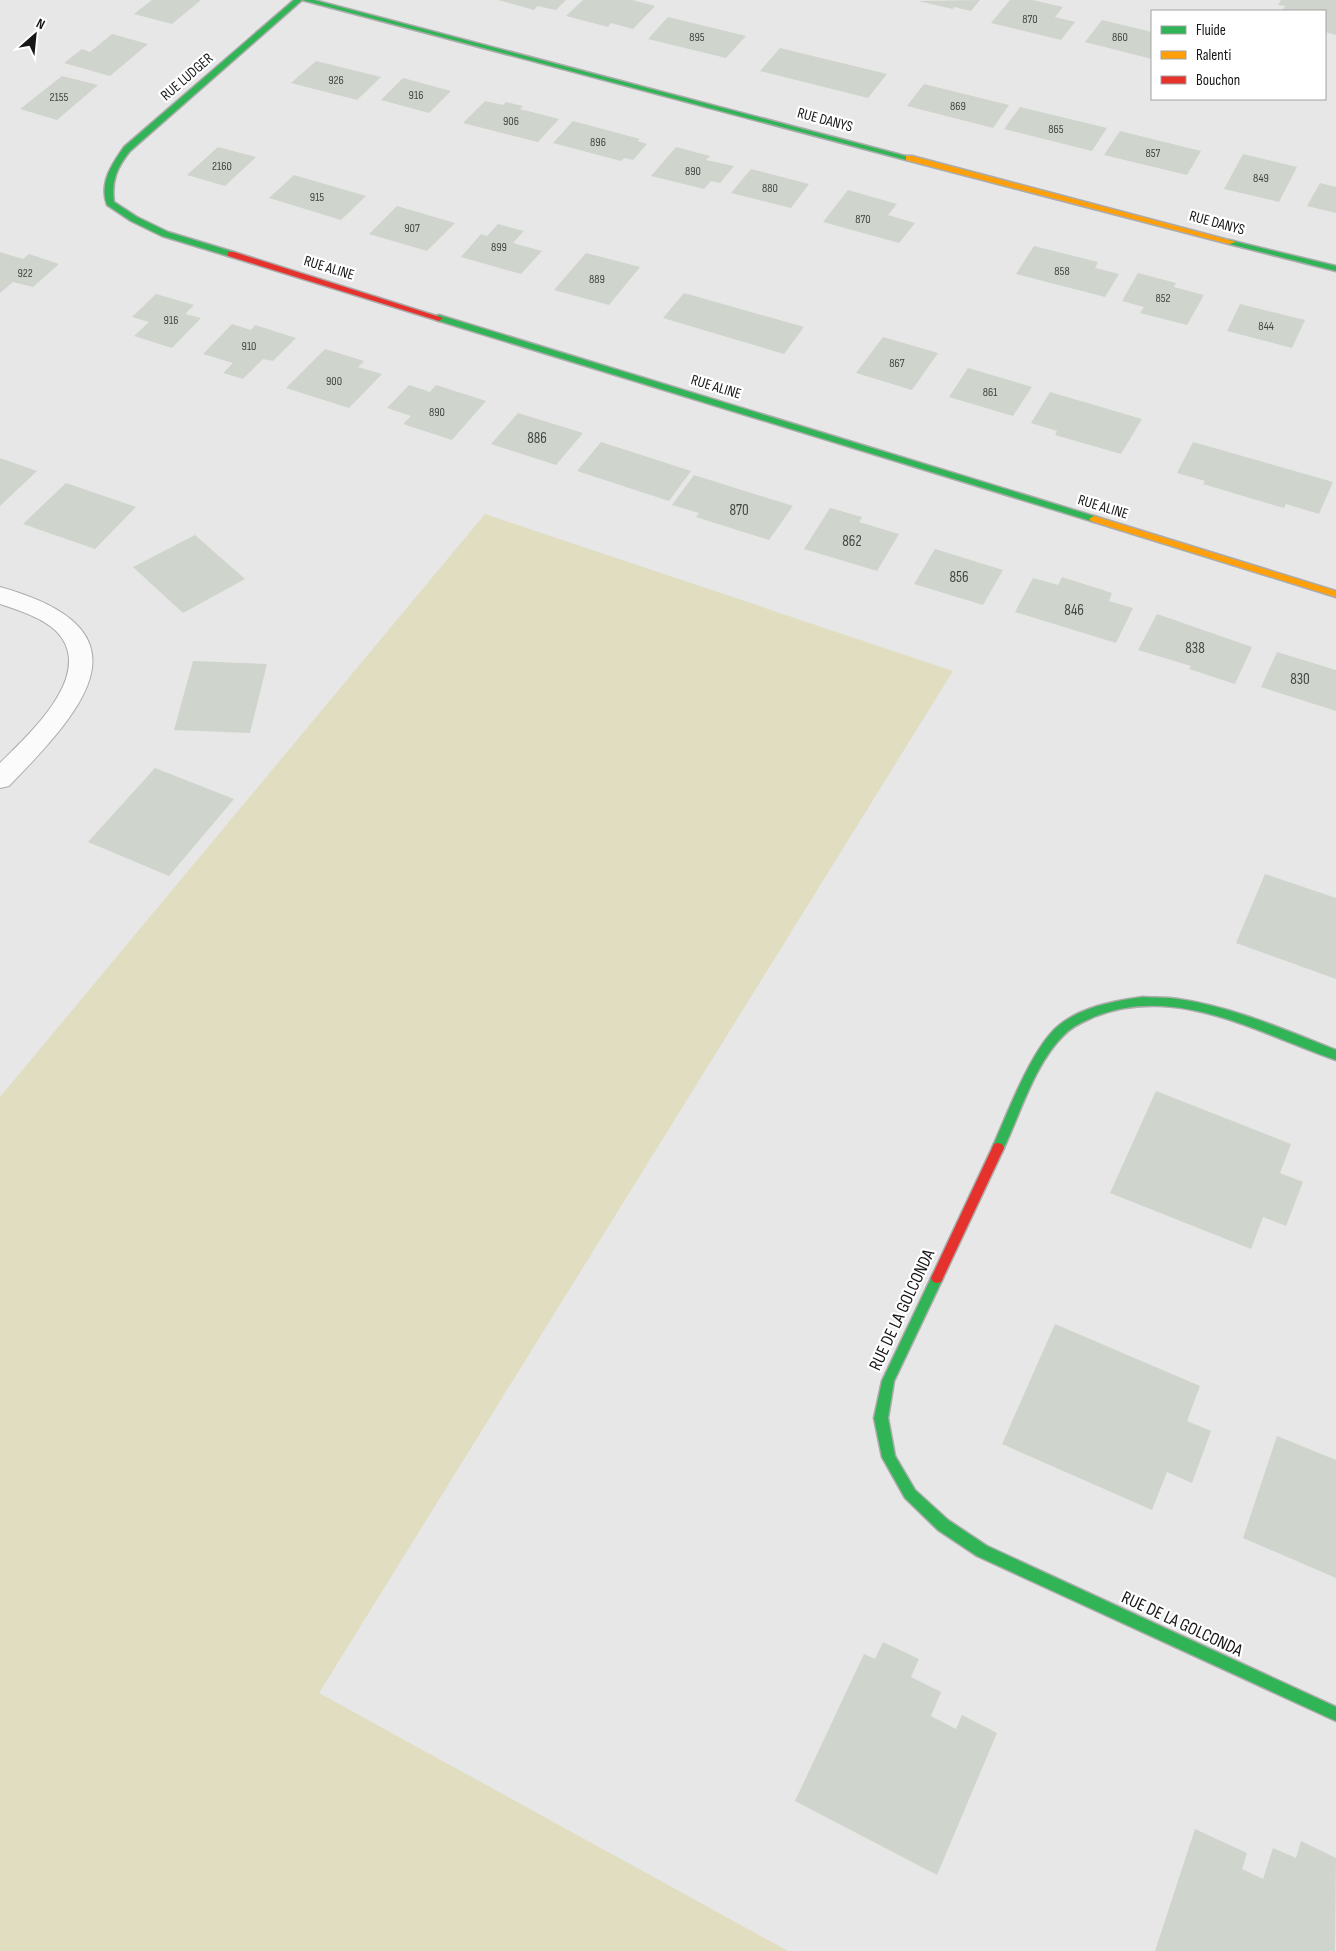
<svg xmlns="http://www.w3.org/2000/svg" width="1336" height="1951" viewBox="0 0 1336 1951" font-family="'Sofia Sans Condensed',sans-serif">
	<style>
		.green { fill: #e0ddc1 }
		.building { fill: #cfd5cc }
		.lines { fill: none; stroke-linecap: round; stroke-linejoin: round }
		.street-casing { stroke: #abacab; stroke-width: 2 }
		.fast-casing { stroke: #abacab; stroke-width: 3 }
		.slow-casing { stroke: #abacab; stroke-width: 3 }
		.jam-casing { stroke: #abacab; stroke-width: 3 }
		.street { fill: #fbfbfb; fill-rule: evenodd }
		.fast { fill: #30b455; fill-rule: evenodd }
		.slow { fill: #ff9f0a; fill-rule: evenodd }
		.jam { fill: #e5322d; fill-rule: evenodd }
		.labels { text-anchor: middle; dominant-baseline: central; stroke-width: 4.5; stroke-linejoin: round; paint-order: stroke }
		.far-number-label { font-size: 12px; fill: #444644 }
		.far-street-label { font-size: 15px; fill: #161716; stroke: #fff }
		.number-label { font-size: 15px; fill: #444644 }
		.street-label { font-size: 18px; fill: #161716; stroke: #fff }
	</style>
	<rect width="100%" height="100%" fill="#e6e7e6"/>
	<polygon class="green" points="485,514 953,671 319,1693 788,1951 0,1951 0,1097"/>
	<g class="building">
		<polygon points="152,0 201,0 172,24 134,14"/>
		<polygon points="498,0 566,0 556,10 537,6 534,10"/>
		<polygon points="583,0 632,0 655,6 633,29 611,23 608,27 566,16"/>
		<polygon points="980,0 971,11 954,7 953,9 918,1"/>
		<polygon points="1010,0 1032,0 1063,7 1055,17 1075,22 1061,40 991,23"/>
		<polygon points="1281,0 1336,0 1336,35 1325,32 1325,11 1282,11 1285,6 1278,5"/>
		<polygon points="668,17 746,36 726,58 648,39"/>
		<polygon points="1102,20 1152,32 1152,59 1085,42"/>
		<polygon points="112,34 148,44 110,76 64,63 82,49 90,52"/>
		<polygon points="780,48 887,74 868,98 760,71"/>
		<polygon points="316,61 381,77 357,100 291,83"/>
		<polygon points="62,76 98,85 57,120 20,109"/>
		<polygon points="403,78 451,91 429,113 381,100"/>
		<polygon points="924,84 1009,105 993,128 907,106"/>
		<polygon points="485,101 503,105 506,102 523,106 520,109 559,119 538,142 463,123"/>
		<polygon points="1020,107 1107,128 1092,151 1004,129"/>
		<polygon points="573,121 640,139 638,141 647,144 633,160 624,158 621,161 553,143"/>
		<polygon points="1120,131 1201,151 1187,175 1104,155"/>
		<polygon points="218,147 256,157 225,186 187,175"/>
		<polygon points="676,147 710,156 706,160 734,166 720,183 711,181 704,189 651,176"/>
		<polygon points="1243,154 1297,167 1279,202 1224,189"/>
		<polygon points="751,169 809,184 791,208 731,193"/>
		<polygon points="294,175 366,196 341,220 269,198"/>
		<polygon points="1320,183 1336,187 1336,213 1307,206"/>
		<polygon points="848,190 897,204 888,215 915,223 899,243 823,222"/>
		<polygon points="397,206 455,223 427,251 369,234"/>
		<polygon points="498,224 524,231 513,243 542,251 521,274 461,257 481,234 487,236"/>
		<polygon points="1034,246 1098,262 1095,268 1119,274 1105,297 1016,274"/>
		<polygon points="0,252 23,259 29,254 59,264 33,287 13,282 0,293"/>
		<polygon points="586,253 640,267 609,305 554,290"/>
		<polygon points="1138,273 1176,283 1174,287 1204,295 1187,325 1140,313 1144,307 1122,301"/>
		<polygon points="684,293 804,327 784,354 663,318"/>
		<polygon points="156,294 194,305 185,314 201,318 172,348 134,336 149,322 132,317"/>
		<polygon points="1240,304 1305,320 1292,348 1227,331"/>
		<polygon points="232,324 251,330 255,325 296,338 273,361 263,359 243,379 223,373 233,363 203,354"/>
		<polygon points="883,337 938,353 912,390 856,373"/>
		<polygon points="325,349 364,361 358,367 382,374 349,408 286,388"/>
		<polygon points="968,368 1032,387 1013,416 949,397"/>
		<polygon points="409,385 430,392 436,385 486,401 452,440 403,424 411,416 387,408"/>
		<polygon points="1050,392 1142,419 1121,454 1055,435 1057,431 1031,423"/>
		<polygon points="518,413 583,433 556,465 491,444"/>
		<polygon points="601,442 691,471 669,501 577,471"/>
		<polygon points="1193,442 1333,482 1319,514 1286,504 1284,508 1263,502 1203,484 1205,481 1177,473"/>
		<polygon points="0,458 37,471 0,506"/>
		<polygon points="694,475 793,506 769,540 696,517 699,513 672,505"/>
		<polygon points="66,483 136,507 95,549 23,524"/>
		<polygon points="830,508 862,517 859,522 899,534 877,571 804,549"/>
		<polygon points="195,535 245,579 183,613 133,567"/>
		<polygon points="935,549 1003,570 983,605 914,584"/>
		<polygon points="1062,577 1112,593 1109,601 1133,608 1116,643 1015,612 1033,578 1058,585"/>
		<polygon points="1157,614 1252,647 1235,684 1189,669 1191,666 1138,650"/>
		<polygon points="1277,652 1336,670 1336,711 1261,687"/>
		<polygon points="193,661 267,664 250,733 174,730"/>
		<polygon points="155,768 234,799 169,876 88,842"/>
		<polygon points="1265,874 1336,898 1336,979 1236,943"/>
		<polygon points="1156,1091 1291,1144 1280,1173 1303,1182 1286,1226 1263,1217 1251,1249 1110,1193"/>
		<polygon points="1055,1324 1200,1386 1187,1421 1211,1431 1192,1483 1167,1472 1152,1510 1002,1444"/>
		<polygon points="1277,1436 1336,1460 1336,1578 1243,1538"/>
		<polygon points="883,1642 919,1659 911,1677 941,1692 931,1716 956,1729 962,1715 997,1733 937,1875 795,1801 864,1654 875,1659"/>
		<polygon points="1195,1829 1247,1853 1242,1869 1263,1879 1273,1848 1296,1858 1301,1841 1336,1858 1335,1951 1155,1951"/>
	</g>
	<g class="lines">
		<g class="street-casing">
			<path id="street" d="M 0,587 C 154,630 86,707 9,786 L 0,788 L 0,763 C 28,735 99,672 55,630 C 41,617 18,610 0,604 Z"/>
		</g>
		<g class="fast-casing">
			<g id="fast">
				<path d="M 294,0 L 302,0 L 130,151 C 117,167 111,181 114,202 L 137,217 L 168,232 L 234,252 L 234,256 L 228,256 L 162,236 L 131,221 L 107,205 C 99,183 112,164 124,147 Z"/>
				<polygon points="302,0 314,0 913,158 906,160"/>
				<polygon points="1229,240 1336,266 1336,271 1229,244"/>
				<polygon points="439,315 1097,517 1099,519 1094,522 1091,521 436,320 436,316"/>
				<path d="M 1143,997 C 1154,998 1166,997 1178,999 C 1233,1007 1285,1030 1336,1050 L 1336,1060 C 1260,1034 1178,984 1096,1016 C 1085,1021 1072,1026 1064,1035 C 1034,1064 1020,1115 1002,1152 L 998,1153 L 994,1152 L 992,1148 C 1007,1115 1031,1050 1057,1027 C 1080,1007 1114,1001 1143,997 Z"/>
				<polygon points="937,1273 941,1274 943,1278 894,1381 888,1418 895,1456 915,1490 948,1520 987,1546 1336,1707 1336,1721 977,1556 938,1530 905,1498 882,1457 874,1418 882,1381 933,1274"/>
			</g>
		</g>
		<g class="slow-casing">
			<g id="slow">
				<polygon points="906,156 912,156 1236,242 1229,244 906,160"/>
				<polygon points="1094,516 1336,591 1336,597 1091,521 1089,519"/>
			</g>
		</g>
		<g class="jam-casing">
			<g id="jam">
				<polygon points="228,252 234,252 443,318 439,321 436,320 228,256"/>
				<polygon points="998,1143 1002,1144 1004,1148 943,1278 941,1282 937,1283 933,1282 931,1278 994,1144"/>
			</g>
		</g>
		<use href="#street" class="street"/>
		<use href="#fast" class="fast"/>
		<use href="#slow" class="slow"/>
		<use href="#jam" class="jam"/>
	</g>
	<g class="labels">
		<g class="far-number-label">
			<text x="1030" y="19">870</text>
			<text x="697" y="37">895</text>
			<text x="1120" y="37">860</text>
			<text x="336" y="80">926</text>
			<text x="416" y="95">916</text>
			<text x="59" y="97">2155</text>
			<text x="958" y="106">869</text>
			<text x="511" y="121">906</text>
			<text x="1056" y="129">865</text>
			<text x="598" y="142">896</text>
			<text x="1153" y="153">857</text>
			<text x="222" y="166">2160</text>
			<text x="693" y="171">890</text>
			<text x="1261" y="178">849</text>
			<text x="770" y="188">880</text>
			<text x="317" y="197">915</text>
			<text x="863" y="219">870</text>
			<text x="412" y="228">907</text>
			<text x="499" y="247">899</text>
			<text x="1062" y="271">858</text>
			<text x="25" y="273">922</text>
			<text x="597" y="279">889</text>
			<text x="1163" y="298">852</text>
			<text x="171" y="320">916</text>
			<text x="1266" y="326">844</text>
			<text x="249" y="346">910</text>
			<text x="897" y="363">867</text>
			<text x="334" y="381">900</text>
			<text x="990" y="392">861</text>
			<text x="437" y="412">890</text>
		</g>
		<g class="far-street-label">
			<text transform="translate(187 77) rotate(-41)">RUE LUDGER</text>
			<text transform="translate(825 120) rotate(15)">RUE DANYS</text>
			<text transform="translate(1217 223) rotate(15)">RUE DANYS</text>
			<text transform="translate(329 268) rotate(17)">RUE ALINE</text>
			<text transform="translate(716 387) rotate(17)">RUE ALINE</text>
			<text transform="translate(1103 507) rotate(17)">RUE ALINE</text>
		</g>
		<g class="number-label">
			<text x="537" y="438">886</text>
			<text x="739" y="510">870</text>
			<text x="852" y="541">862</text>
			<text x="959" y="577">856</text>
			<text x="1074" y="610">846</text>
			<text x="1195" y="648">838</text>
			<text x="1300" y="679">830</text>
		</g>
		<g class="street-label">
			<text transform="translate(902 1310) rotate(-65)">RUE DE LA GOLCONDA</text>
			<text transform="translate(1182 1624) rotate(25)">RUE DE LA GOLCONDA</text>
		</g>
	</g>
	<rect x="1151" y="10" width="175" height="90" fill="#ffffff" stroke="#a2a2a2"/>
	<rect x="1161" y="26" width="25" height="8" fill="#30b455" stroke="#a2a2a2"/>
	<text x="1196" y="35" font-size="15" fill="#161716">Fluide</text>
	<rect x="1161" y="51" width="25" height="8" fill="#ff9f0a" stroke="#a2a2a2"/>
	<text x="1196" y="60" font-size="15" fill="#161716">Ralenti</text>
	<rect x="1161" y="76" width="25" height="8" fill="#e5322d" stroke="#a2a2a2"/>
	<text x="1196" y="85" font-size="15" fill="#161716">Bouchon</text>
	<g transform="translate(35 35) rotate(27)" stroke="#ffffff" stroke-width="4" paint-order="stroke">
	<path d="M0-4L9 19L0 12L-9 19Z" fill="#161716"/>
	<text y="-8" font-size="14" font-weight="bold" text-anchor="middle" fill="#161716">N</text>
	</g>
</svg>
